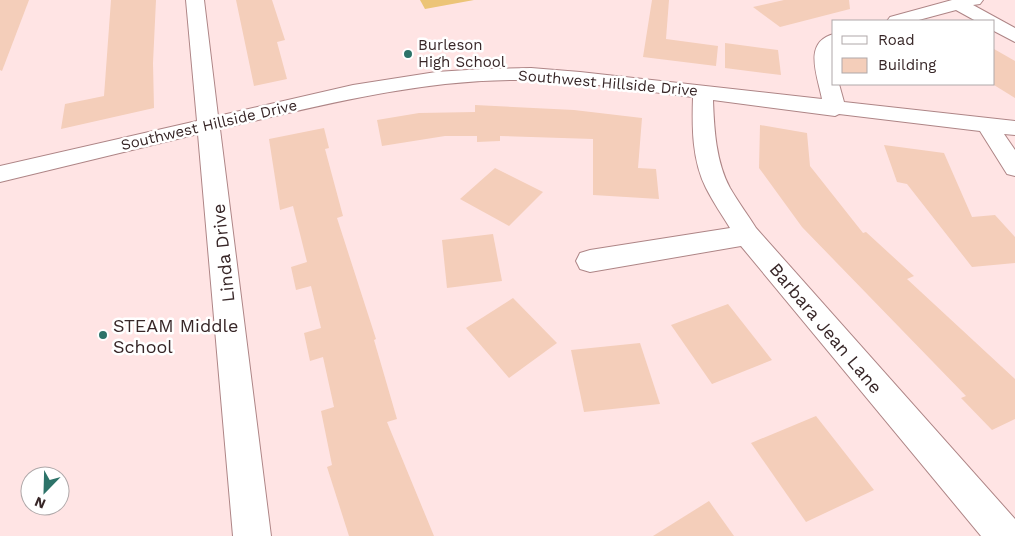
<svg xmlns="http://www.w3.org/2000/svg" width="1015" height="536" viewBox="0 0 1015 536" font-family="'Work Sans',sans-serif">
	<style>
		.green { fill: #ecc477 }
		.building { fill: #f4ceba }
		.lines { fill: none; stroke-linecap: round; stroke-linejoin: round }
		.minor-casing { stroke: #ae8586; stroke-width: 2 }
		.minor { fill: #fff; fill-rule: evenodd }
		.poi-dot { fill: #2d7369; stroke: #fff; stroke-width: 2 }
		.labels { text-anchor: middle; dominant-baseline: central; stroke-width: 5; stroke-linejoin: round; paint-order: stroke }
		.far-poi-label { font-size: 15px; fill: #372627; stroke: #fff; text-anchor: start }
		.far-street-label { font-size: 15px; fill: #372627; stroke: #fff }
		.street-label { font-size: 18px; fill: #372627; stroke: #fff }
		.poi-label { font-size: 18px; fill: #372627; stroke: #fff; text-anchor: start }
	</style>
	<rect width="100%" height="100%" fill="#ffe4e4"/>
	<polygon class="green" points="420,0 474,0 425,9"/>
	<g class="building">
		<polygon points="0,0 29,0 2,71 0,70"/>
		<polygon points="111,0 156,0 153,63 154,108 61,129 65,104 104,96"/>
		<polygon points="236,0 272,0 285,40 277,42 287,79 254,86"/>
		<polygon points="652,0 669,0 666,39 718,46 716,66 643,57"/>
		<polygon points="784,0 849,0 850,9 780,27 753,7"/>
		<polygon points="725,43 778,50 781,75 725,68"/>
		<polygon points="994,49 1015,61 1015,98 994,85"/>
		<polygon points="475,105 574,110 642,118 638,168 656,169 659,199 593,195 593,139 500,136 500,141 477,142 477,136 445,136 382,146 377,120 419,113 475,112"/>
		<polygon points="760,125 807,133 810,166 863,233 866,232 914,276 907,279 1015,379 1015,419 992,430 961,398 966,396 802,227 759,168"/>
		<polygon points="324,128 329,148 325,149 343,216 337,218 376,339 374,340 397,419 387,422 434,536 349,536 327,467 332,465 321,411 334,407 323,357 310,361 304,333 321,328 311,286 296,290 291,267 307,262 293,206 280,210 269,139"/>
		<polygon points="884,145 944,153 972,217 995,215 1015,237 1015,263 972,267 907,184 897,182"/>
		<polygon points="495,168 543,192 509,226 460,199"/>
		<polygon points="493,234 502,281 447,288 442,240"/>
		<polygon points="513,298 557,343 509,378 466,328"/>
		<polygon points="728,304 772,360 712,384 671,325"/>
		<polygon points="640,343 660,404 584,412 571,350"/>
		<polygon points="816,416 874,490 806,522 751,443"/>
		<polygon points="709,501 734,536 653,536"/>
	</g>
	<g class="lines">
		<g class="minor-casing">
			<g id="minor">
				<path d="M 186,0 L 204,0 L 218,116 L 353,85 L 436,72 L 483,69 L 531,68 L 580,72 L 822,99 C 818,77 802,42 834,34 L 834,84 L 839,84 L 844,102 L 1015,121 L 1015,135 L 1004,134 L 1015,150 L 1015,176 L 1007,174 L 980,131 L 839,114 L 835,116 L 713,100 C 714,129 716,162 730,188 C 738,202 748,215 756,228 L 1015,519 L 1015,536 L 981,536 L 741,246 L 590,272 L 580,269 L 576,261 L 580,253 L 590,250 L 730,228 C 722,215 713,202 706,188 C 692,160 692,128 693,97 C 639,91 584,81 530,80 C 424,78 322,105 220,129 L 271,536 L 233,536 L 198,134 L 0,182 L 0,166 L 197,121 Z"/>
				<polygon points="952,0 983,0 980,4 973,5 1015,28 1015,42 994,31 994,21 976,21 956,10 915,21 887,21 890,17"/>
			</g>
		</g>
		<use href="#minor" class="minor"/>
	</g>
	<g class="poi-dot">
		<circle cx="408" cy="54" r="5"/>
		<circle cx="103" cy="335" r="5"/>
	</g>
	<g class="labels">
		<g class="far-poi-label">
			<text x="418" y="45">Burleson<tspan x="418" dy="17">High School</tspan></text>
		</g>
		<g class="far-street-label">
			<text transform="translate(608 83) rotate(5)">Southwest Hillside Drive</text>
			<text transform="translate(209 125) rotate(-13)">Southwest Hillside Drive</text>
		</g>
		<g class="street-label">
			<text transform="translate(223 253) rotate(-96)">Linda Drive</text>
			<text transform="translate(826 328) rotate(50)">Barbara Jean Lane</text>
		</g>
		<g class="poi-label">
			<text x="113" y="325">STEAM Middle<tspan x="113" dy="21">School</tspan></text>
		</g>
	</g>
	<rect x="832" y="20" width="162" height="65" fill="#ffffff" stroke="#afa8a9"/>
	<rect x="842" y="36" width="25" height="8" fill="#ffffff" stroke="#afa8a9"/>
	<text x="878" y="45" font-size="15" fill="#372627">Road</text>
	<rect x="842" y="58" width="25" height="15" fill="#f4ceba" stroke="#afa8a9"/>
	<text x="878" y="70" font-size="15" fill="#372627">Building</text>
	<g transform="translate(45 491) rotate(203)"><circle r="24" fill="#ffffff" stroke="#afa8a9"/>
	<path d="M0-4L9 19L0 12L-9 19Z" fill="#2d7369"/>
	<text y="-8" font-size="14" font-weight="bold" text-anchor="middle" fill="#372627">N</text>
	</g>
</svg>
